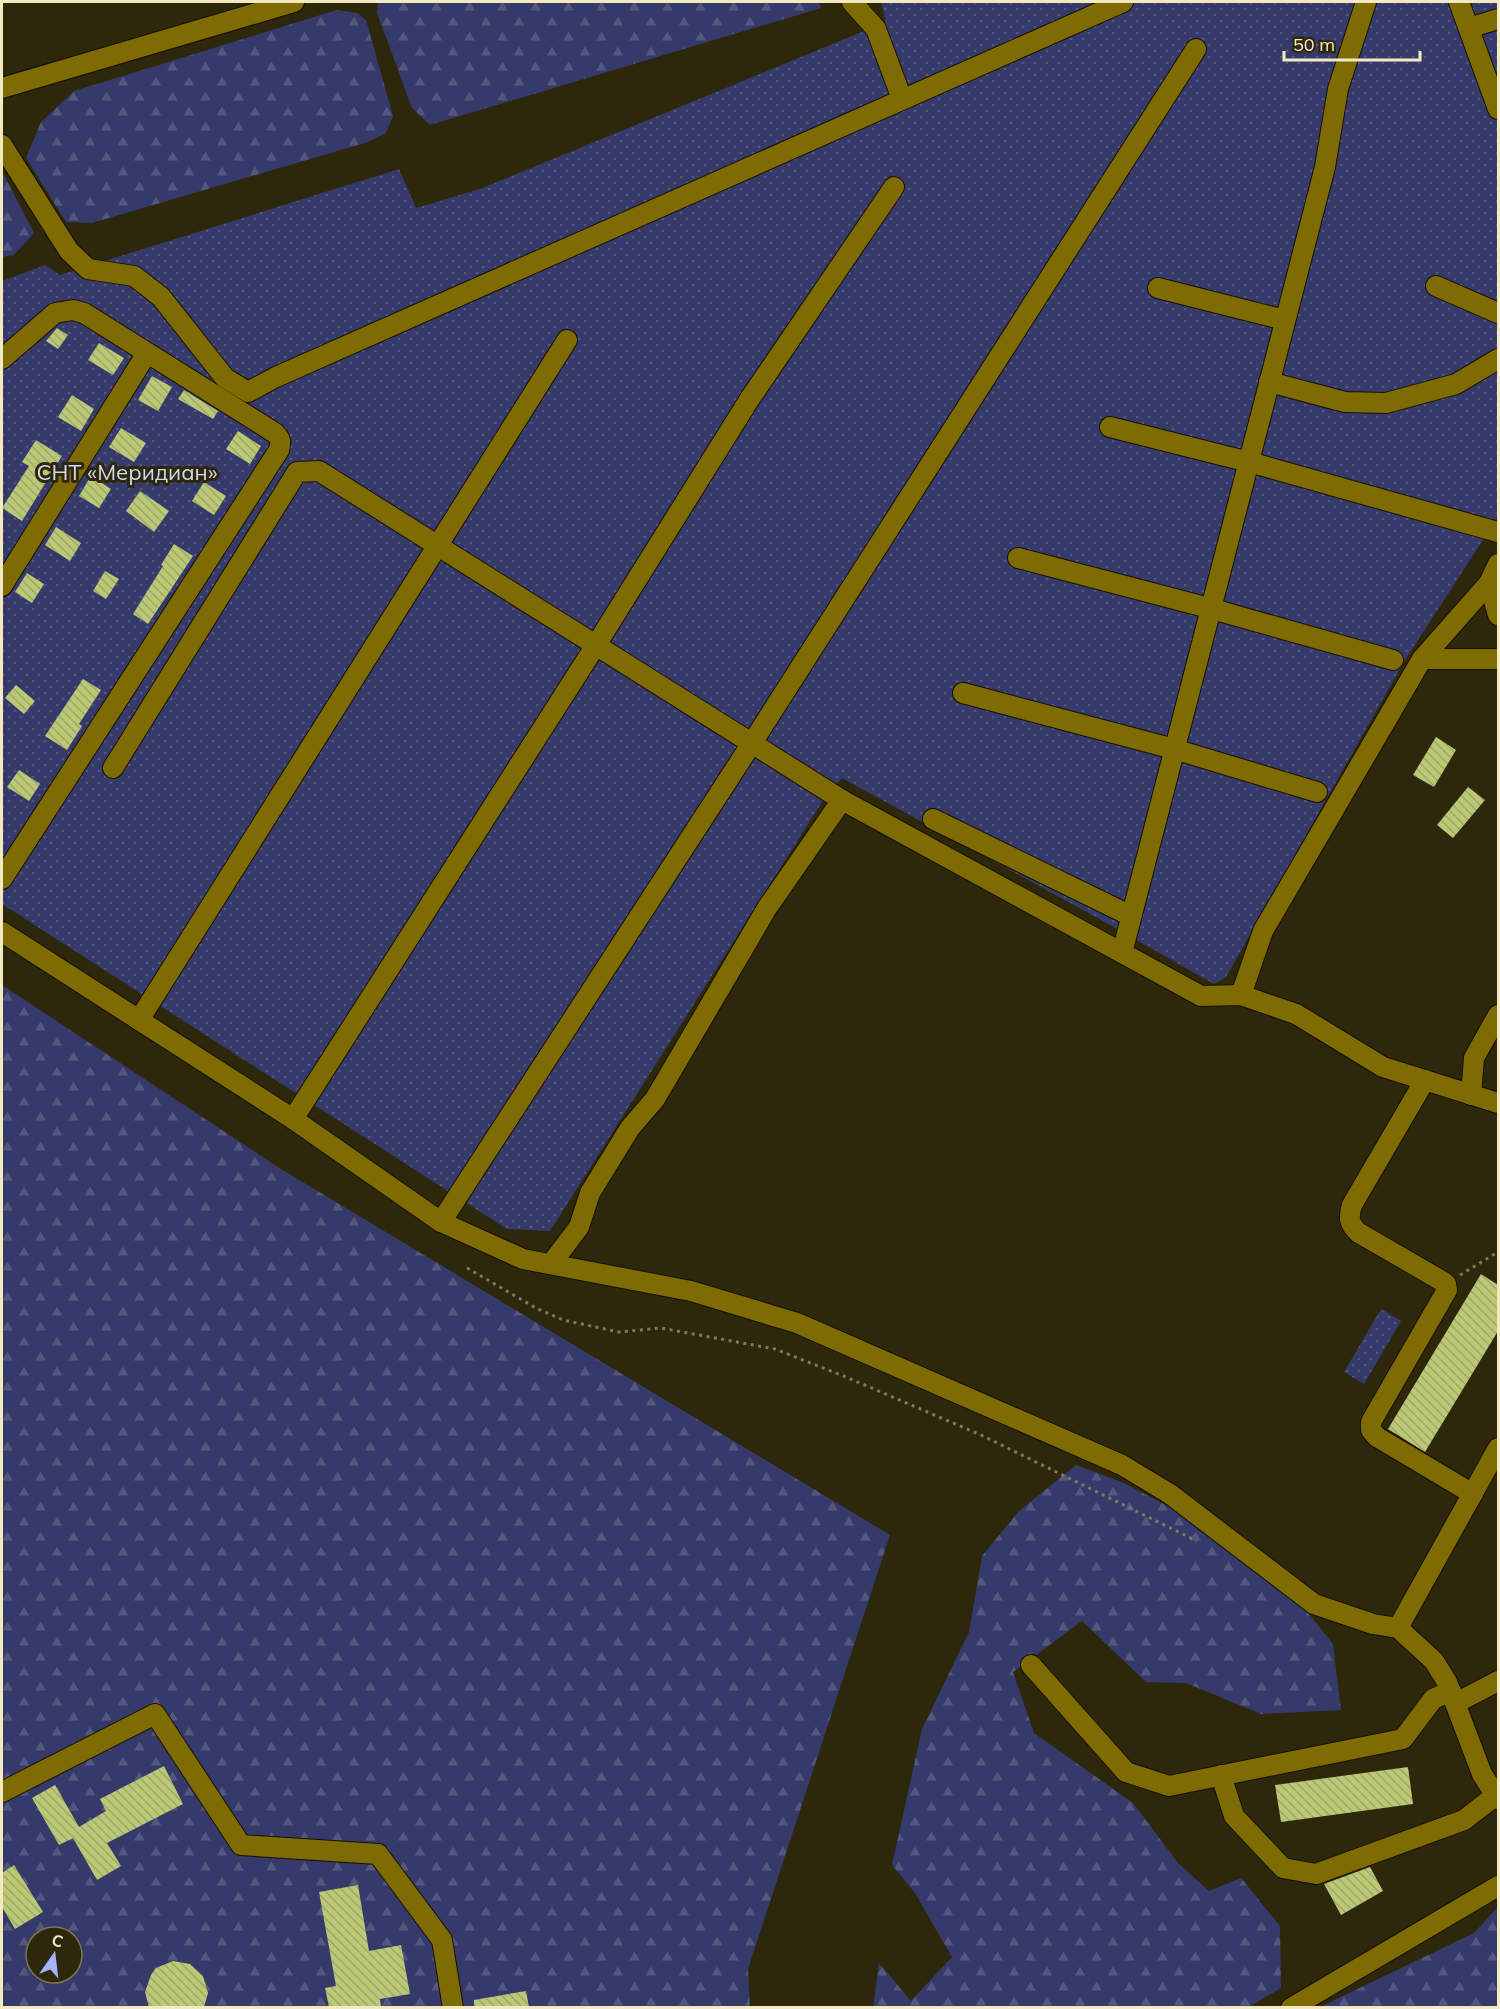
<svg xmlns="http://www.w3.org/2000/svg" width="1500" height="2009" viewBox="0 0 1500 2009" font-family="Mulish,sans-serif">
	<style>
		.green { fill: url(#green-dots) }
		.forest { fill: url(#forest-firs); fill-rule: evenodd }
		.building { fill: url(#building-back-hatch) }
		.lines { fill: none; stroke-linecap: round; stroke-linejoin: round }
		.minor-casing { stroke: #161000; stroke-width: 22 }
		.path { stroke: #817959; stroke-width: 3; stroke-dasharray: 3 4.5; stroke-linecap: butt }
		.minor { stroke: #7e6b01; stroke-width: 20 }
		.labels { text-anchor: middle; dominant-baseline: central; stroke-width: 6; stroke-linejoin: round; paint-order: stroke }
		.park-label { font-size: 22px; fill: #d2d6ee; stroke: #2d270c }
	</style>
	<defs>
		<pattern id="green-dots" width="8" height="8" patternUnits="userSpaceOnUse" patternTransform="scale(1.5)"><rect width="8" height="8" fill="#353a6b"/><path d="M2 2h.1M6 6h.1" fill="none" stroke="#53577e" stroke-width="1.8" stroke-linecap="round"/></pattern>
		<pattern id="forest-firs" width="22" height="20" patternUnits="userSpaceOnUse" patternTransform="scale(1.5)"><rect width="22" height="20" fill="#353a6b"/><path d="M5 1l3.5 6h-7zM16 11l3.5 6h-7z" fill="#53577e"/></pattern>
		<pattern id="building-back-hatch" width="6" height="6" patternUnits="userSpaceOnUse" patternTransform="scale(1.5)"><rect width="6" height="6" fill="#bbc976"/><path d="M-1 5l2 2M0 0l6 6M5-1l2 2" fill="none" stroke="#9ea867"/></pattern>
	</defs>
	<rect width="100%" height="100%" fill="#2d270c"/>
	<g class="green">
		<polygon points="881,2 1498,2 1498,517 1405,660 1226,977 1214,984 1103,921 842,778 824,799 550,1231 507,1229 2,904 2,281 45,265 60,275 399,169 416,208 480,189 886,22"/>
		<polygon points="1381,1309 1401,1321 1364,1384 1344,1372"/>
	</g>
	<g class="forest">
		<polygon points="378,2 819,2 821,8 430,125 412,108 377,13"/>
		<polygon points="337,10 357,13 366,20 393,116 386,133 368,142 92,223 66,222 26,158 41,122 74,91"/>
		<polygon points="2,171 34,233 14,255 2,257"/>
		<path d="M 2,985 L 281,1169 L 890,1535 L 748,1969 L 750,2007 L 2,2007 ZM 36,1937 L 72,1937 L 72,1973 L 36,1973 Z"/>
		<polygon points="1076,1465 1124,1483 1196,1521 1281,1579 1333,1644 1341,1710 1261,1714 1186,1683 1146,1682 1082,1621 1013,1672 1034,1733 1133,1803 1178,1863 1209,1891 1241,1878 1280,1926 1281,1988 1249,2007 873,2008 879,1963 911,2001 952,1957 915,1893 892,1865 922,1729 969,1632 982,1556 1019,1511"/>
		<polygon points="1498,1907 1498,2007 1320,2007 1474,1933"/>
	</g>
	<g class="building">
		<polygon points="57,328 68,335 58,349 46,341"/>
		<polygon points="99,343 124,358 113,375 88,360"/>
		<polygon points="152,376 172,387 158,411 138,400"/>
		<polygon points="184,390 218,411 213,419 178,399"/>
		<polygon points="72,395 94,409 81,431 58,417"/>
		<polygon points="121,428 146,443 134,462 109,447"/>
		<polygon points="238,431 261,446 250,464 226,449"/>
		<polygon points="36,440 62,456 22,521 2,508 29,466 22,462"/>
		<polygon points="91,476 111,489 99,508 79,496"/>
		<polygon points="204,482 226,496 214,515 192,501"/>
		<polygon points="140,491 169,511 154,532 126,511"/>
		<polygon points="56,527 81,543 70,561 45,545"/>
		<polygon points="174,544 193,556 148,624 133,614 163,566 161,565"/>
		<polygon points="105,571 119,579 106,599 93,591"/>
		<polygon points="27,573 44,584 32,603 15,592"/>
		<polygon points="83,679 101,690 79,724 82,726 67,750 45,736"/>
		<polygon points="16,685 35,701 24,714 5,698"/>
		<polygon points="1436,737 1456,750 1434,787 1413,775"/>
		<polygon points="19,770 40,784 29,801 7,787"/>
		<polygon points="1468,787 1485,800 1453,838 1437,825"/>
		<polygon points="1481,1274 1498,1285 1498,1331 1425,1452 1388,1429"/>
		<polygon points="164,1766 183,1804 107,1843 121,1866 97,1880 73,1838 59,1845 32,1798 55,1785 79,1827 106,1811 100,1799"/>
		<polygon points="1408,1767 1413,1804 1281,1822 1275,1785"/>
		<polygon points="14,1865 43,1912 15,1929 2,1907 2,1873"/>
		<polygon points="1370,1867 1383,1891 1341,1915 1324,1884"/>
		<polygon points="358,1885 369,1951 401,1945 410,1994 380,1999 381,2007 329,2007 325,1988 336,1986 319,1892"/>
		<polygon points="173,1961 190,1964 203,1976 208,1993 204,2007 149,2007 145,1992 151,1975 156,1968"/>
		<polygon points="526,1991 529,2007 474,2007 474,2000"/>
	</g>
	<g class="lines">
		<g class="minor-casing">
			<g id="minor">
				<polyline points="852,2 876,29 902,99"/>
				<polyline points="1459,2 1498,109"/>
				<polyline points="1469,28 1498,19"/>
				<polyline points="2,88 294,2"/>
				<polyline points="2,145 69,251 88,269 134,276 161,297 225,378 248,392 276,377 1123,2"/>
				<polyline points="1436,286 1498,313"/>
				<polyline points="1158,288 1285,320"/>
				<path d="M 2,359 L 55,313 L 73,310 L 84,313 L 275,433 C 281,439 281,442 279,450 L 2,879"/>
				<polyline points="1269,382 1345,402 1386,403 1456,384 1498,359"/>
				<polyline points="1110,427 1249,462 1498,532"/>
				<polyline points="1018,558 1209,608 1393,660"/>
				<polyline points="1489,583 1498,615"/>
				<polyline points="2,586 147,353"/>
				<polyline points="1422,659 1498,659"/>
				<polyline points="963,693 1174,749 1317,792"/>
				<polyline points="113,768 297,472 319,471 842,800 1201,996 1241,995 1296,1014 1383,1067 1498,1103"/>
				<polyline points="933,819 1131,916"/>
				<polyline points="2,932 293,1119 441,1222 523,1259 691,1291 797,1323 1122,1465 1170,1494 1314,1604 1373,1624 1398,1628 1434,1661 1447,1682 1482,1774 1498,1799"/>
				<polyline points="1122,953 1325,167 1338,89 1366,2"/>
				<polyline points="1241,995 1263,931 1422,659 1489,583 1498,564"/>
				<polyline points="139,1020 567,340"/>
				<path d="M 1425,1080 L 1352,1205 C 1348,1218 1349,1224 1359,1233 L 1442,1281 L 1446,1284 L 1447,1290 L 1371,1422 L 1371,1430 L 1377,1437 L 1473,1494"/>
				<polyline points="1471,1095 1474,1058 1498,1015"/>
				<polyline points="293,1119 596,645 749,400 894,187"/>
				<polyline points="441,1222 752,743 1196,49"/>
				<polyline points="551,1264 579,1227 590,1193 630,1128 655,1099 767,908 842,800"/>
				<polyline points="1398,1628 1498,1448"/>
				<polyline points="1031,1665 1126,1772 1169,1786 1403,1739 1433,1699 1451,1691"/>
				<polyline points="1456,1703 1498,1681"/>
				<polyline points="1221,1775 1234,1816 1283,1868 1316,1874 1464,1820 1495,1796"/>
				<polyline points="2,1792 155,1714 241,1845 378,1854 442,1940 453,2008"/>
				<polyline points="1291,2008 1498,1886"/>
			</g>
		</g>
		<g class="path">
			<polyline points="467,1268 536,1308 563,1320 619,1332 661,1328 775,1349 846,1377 981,1435 1197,1541"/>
			<polyline points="1460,1275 1498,1252"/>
		</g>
		<use href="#minor" class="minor"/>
	</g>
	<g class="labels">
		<g class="park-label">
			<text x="127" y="472">СНТ «Меридиан»</text>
		</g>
	</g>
	<rect width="1500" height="2009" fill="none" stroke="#f4eac1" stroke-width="6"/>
	<g transform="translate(54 1955) rotate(14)"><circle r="28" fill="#2d270c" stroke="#7d7554" stroke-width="1.5"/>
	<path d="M0-4.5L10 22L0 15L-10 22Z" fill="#a5b1fc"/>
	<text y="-9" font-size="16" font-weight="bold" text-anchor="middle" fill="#f4eac1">С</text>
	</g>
	<path d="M1284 51v9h136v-9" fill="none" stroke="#f4eac1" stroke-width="3"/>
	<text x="1293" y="51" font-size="18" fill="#f4eac1" stroke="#2d270c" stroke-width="4.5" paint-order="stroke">50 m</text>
</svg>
